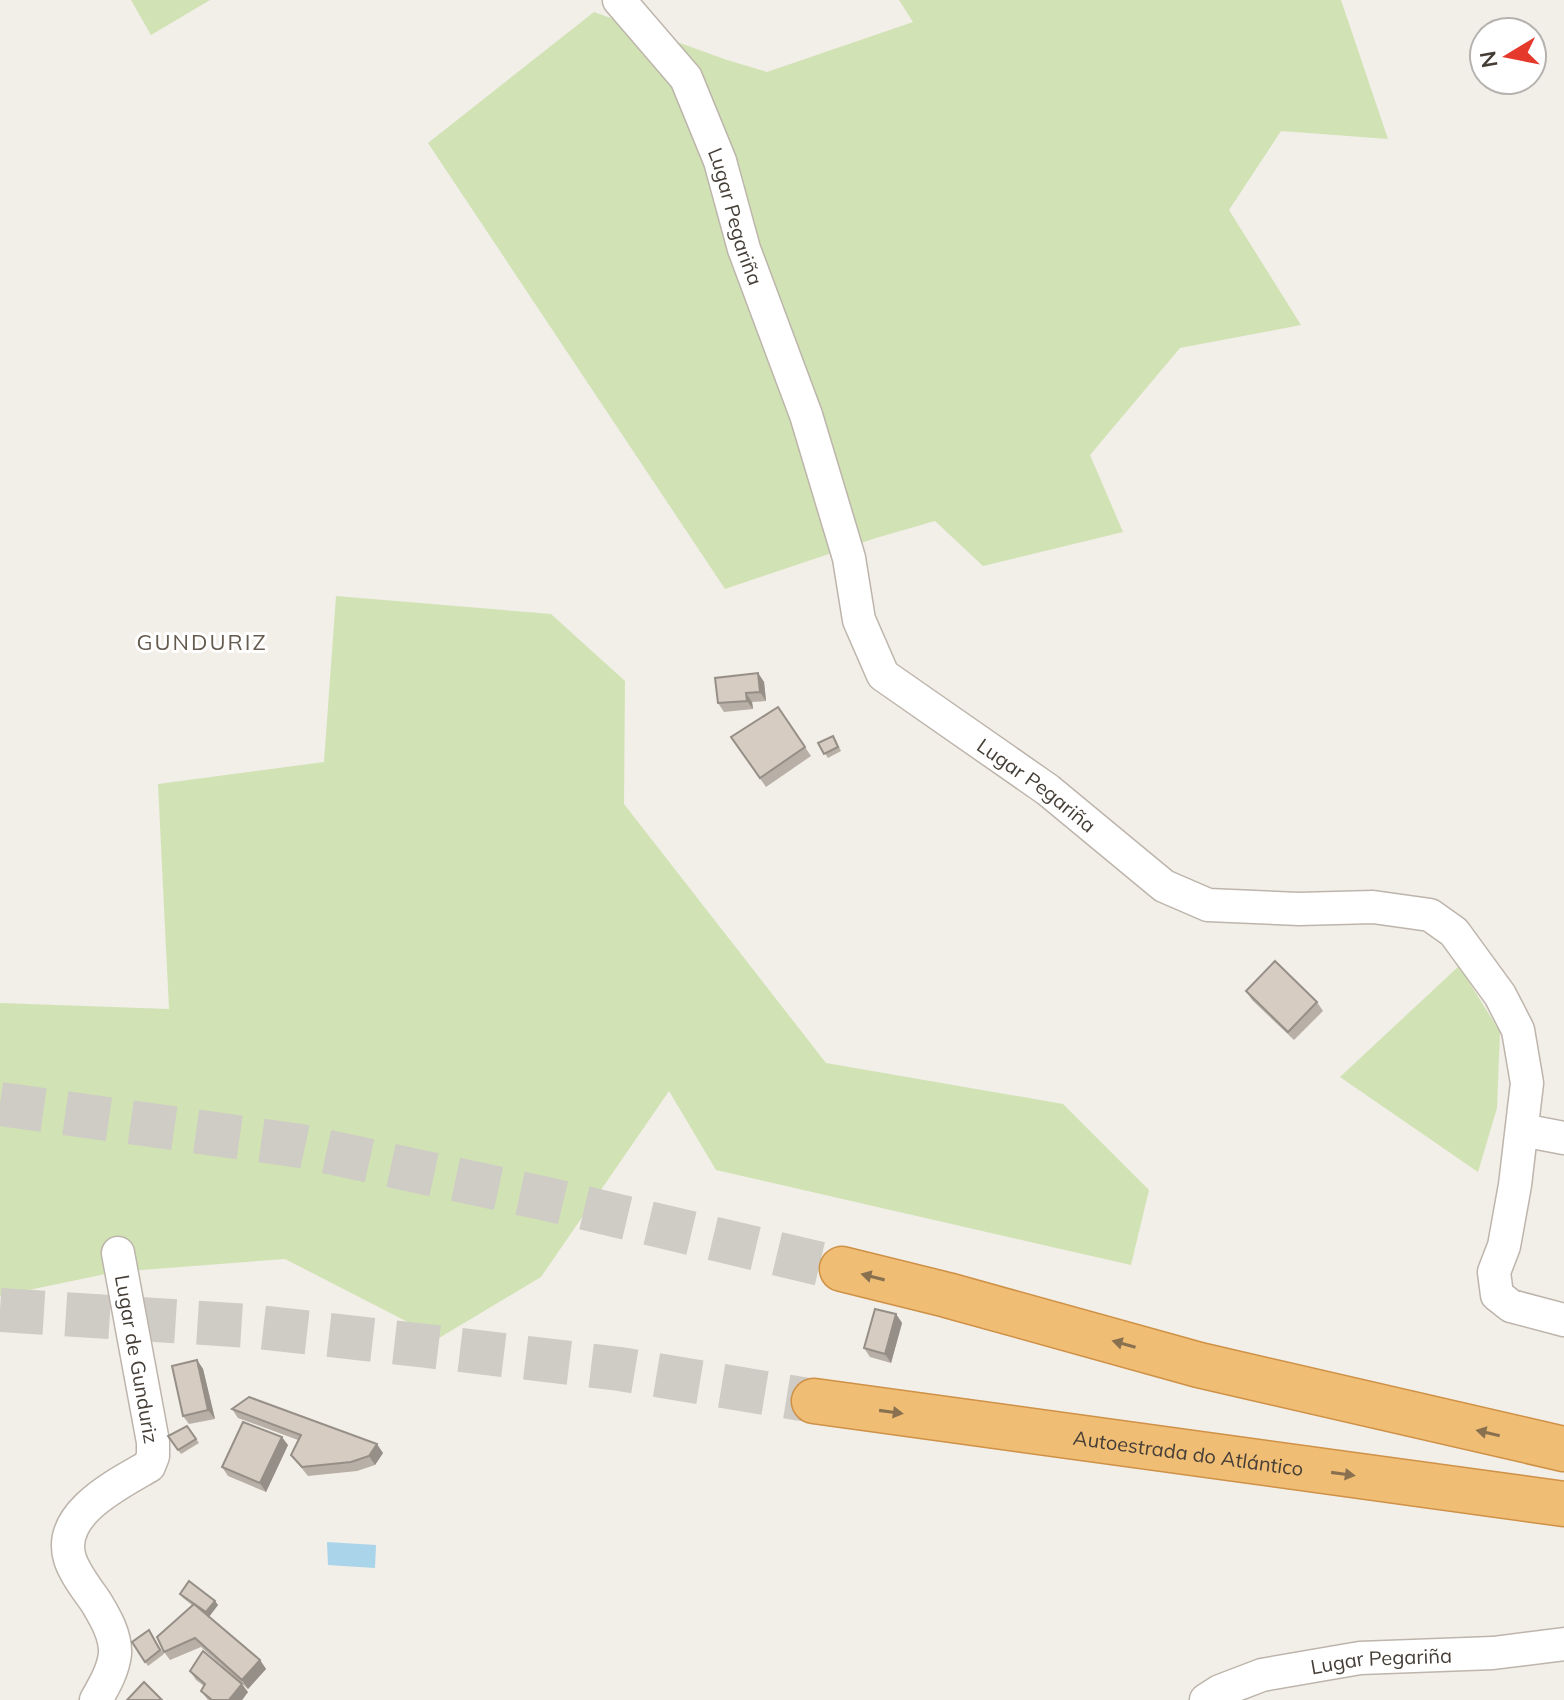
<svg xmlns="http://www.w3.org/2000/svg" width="1564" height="1700" viewBox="0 0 1564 1700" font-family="Mulish,sans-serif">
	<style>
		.green { fill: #d1e3b4 }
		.water { fill: #aad4e9 }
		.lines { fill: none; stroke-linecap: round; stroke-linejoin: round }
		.highway-tunnel { stroke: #cfcbc5; stroke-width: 44; stroke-dasharray: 44 22; stroke-linecap: butt }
		.minor-casing { stroke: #bdb5ab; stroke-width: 35 }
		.highway-casing { stroke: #ce9146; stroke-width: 47 }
		.minor { stroke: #fff; stroke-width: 32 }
		.highway { stroke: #f0bd75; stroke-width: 44 }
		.wall { fill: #b8afa6 }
		.shaded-wall { fill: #968f87 }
		.building { fill: #d6ccc1; stroke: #968f87; stroke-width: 2 }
		.oneway { fill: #897150 }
		.labels { text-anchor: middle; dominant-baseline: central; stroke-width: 6; stroke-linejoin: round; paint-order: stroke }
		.street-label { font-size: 20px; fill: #453e37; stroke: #fff }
		.neighbourhood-label { font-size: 22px; letter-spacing: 2px; fill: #665b4f; stroke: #fff }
	</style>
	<rect width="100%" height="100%" fill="#f2eee8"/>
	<g class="green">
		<polygon points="131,0 210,0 151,35"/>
		<polygon points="899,0 1341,0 1388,139 1281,131 1229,210 1301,325 1180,348 1090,455 1123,532 983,566 935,521 876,538 725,589 428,143 594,12 727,60 767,72 913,22"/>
		<polygon points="336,596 551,614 625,681 624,804 826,1063 1063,1104 1149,1190 1131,1265 716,1170 669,1091 541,1277 439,1338 285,1259 115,1272 0,1296 0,1003 169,1009 158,784 324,762"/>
		<polygon points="1459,966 1500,1032 1497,1108 1478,1172 1340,1077"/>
	</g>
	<polygon class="water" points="327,1542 376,1545 375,1568 328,1565"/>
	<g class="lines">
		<g class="highway-tunnel">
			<polyline points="0,1104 301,1146 547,1199 842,1269"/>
			<polyline points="0,1310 250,1326 427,1346 620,1369 814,1401"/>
		</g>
		<g class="minor-casing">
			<g id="minor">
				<path id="s1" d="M 619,0 L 686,78 L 720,161 L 744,249 L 806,415 L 849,558 L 859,620 L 883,675 L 1048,790 L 1164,886 L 1208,905 L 1299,909 L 1373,907 L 1430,915 L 1454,932 L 1500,995 L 1518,1030 L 1527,1083 L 1515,1185 L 1504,1246 L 1494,1272 L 1497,1295 L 1511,1306 L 1564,1320"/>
				<polyline points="1522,1130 1564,1138"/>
				<path d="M 96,1700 C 104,1686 113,1671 115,1654 C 116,1635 105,1617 96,1602 C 87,1589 75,1574 70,1559 C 56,1514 118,1484 149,1466 L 153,1456 L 153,1442 L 118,1253"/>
				<path id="s2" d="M 1206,1700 L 1220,1691 L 1262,1675 L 1360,1658 L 1493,1653 L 1564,1644"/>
			</g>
		</g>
		<g class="highway-casing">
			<g id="highway">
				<polyline points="842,1269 947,1295 1199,1365 1564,1449"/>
				<path id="s3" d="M 814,1401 L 1564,1504"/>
			</g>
		</g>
		<use href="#minor" class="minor"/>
		<use href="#highway" class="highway"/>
	</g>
	<g class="wall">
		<polygon points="758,673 764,682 766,701 752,702 753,709 724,712 718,703"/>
		<polygon points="778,707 811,756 766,787 731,737"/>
		<polygon points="836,740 841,751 828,758 818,743"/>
		<polygon points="1246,991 1317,1002 1323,1011 1294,1040 1252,1000"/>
		<polygon points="896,1314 902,1323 891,1363 870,1357 864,1348"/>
		<polygon points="197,1360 203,1369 215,1419 189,1424 183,1416"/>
		<polygon points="232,1409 383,1453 375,1465 357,1471 308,1476 291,1455 298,1440 238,1418"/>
		<polygon points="187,1426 199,1443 181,1454 168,1436"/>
		<polygon points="288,1445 266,1492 228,1476 222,1467"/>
		<polygon points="180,1594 215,1601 218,1605 209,1616 260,1660 266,1669 248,1689 201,1647 170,1660 164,1652 192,1605 183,1598"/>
		<polygon points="149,1630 164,1654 148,1666 132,1642"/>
		<polygon points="190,1671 248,1692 242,1700 208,1700 201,1691 204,1686 196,1680"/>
	</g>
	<g class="shaded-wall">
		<polygon points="758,673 764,682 766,701 760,692"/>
		<polygon points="746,693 752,702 753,709 747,701"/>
		<polygon points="896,1314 902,1323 891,1363 885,1354"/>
		<polygon points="197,1360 203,1369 215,1419 208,1410"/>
		<polygon points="282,1437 288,1445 266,1492 260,1483"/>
		<polygon points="377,1444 383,1453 375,1465 369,1456"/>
		<polygon points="215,1601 218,1605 209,1617 206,1612"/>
		<polygon points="260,1660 266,1669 248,1689 242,1680"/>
		<polygon points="242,1684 248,1692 242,1700 229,1700"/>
	</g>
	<g class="building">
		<polygon points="758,673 760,692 746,693 747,701 718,703 715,678"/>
		<polygon points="778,707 805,747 760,778 731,737"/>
		<polygon points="833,736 838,747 824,754 818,743"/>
		<polygon points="1275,961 1317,1002 1288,1032 1246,991"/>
		<polygon points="875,1309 896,1314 885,1354 864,1348"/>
		<polygon points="197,1360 208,1410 183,1416 172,1366"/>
		<polygon points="249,1397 377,1444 369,1456 351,1462 302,1467 291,1455 301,1435 232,1409"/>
		<polygon points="243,1422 282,1437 260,1483 222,1467"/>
		<polygon points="187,1426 196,1439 178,1450 168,1436"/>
		<polygon points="189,1581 215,1601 206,1612 180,1594"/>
		<polygon points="194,1604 260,1660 242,1680 195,1638 164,1652 157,1637"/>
		<polygon points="149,1630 160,1650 145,1662 132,1642"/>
		<polygon points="203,1651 242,1684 229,1700 212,1700 201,1691 205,1684 190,1671"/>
		<polygon points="144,1682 162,1700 127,1700"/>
	</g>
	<defs><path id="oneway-solid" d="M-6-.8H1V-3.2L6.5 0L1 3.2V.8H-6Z" transform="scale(2)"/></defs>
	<g class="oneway">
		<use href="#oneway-solid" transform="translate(873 1277) rotate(-166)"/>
		<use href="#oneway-solid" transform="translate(1124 1344) rotate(-164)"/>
		<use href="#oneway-solid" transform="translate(891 1412) rotate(8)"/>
		<use href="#oneway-solid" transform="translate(1488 1433) rotate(-167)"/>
		<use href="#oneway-solid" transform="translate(1343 1474) rotate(8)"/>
	</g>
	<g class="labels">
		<g class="street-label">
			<text stroke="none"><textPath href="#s1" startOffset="250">Lugar Pegariña</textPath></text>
			<text stroke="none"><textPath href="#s1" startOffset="922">Lugar Pegariña</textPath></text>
			<text transform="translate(137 1359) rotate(80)">Lugar de Gunduriz</text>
			<text stroke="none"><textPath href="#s3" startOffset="378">Autoestrada do Atlántico</textPath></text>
			<text stroke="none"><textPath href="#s2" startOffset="182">Lugar Pegariña</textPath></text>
		</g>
		<g class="neighbourhood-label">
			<text x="202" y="642">GUNDURIZ</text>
		</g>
	</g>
	<g transform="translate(1508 56) rotate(260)"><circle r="38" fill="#ffffff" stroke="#b5b2af" stroke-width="2"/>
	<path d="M0-6L14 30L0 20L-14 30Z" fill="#e5392c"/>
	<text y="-12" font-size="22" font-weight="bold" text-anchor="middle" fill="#453e37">N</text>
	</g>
</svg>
